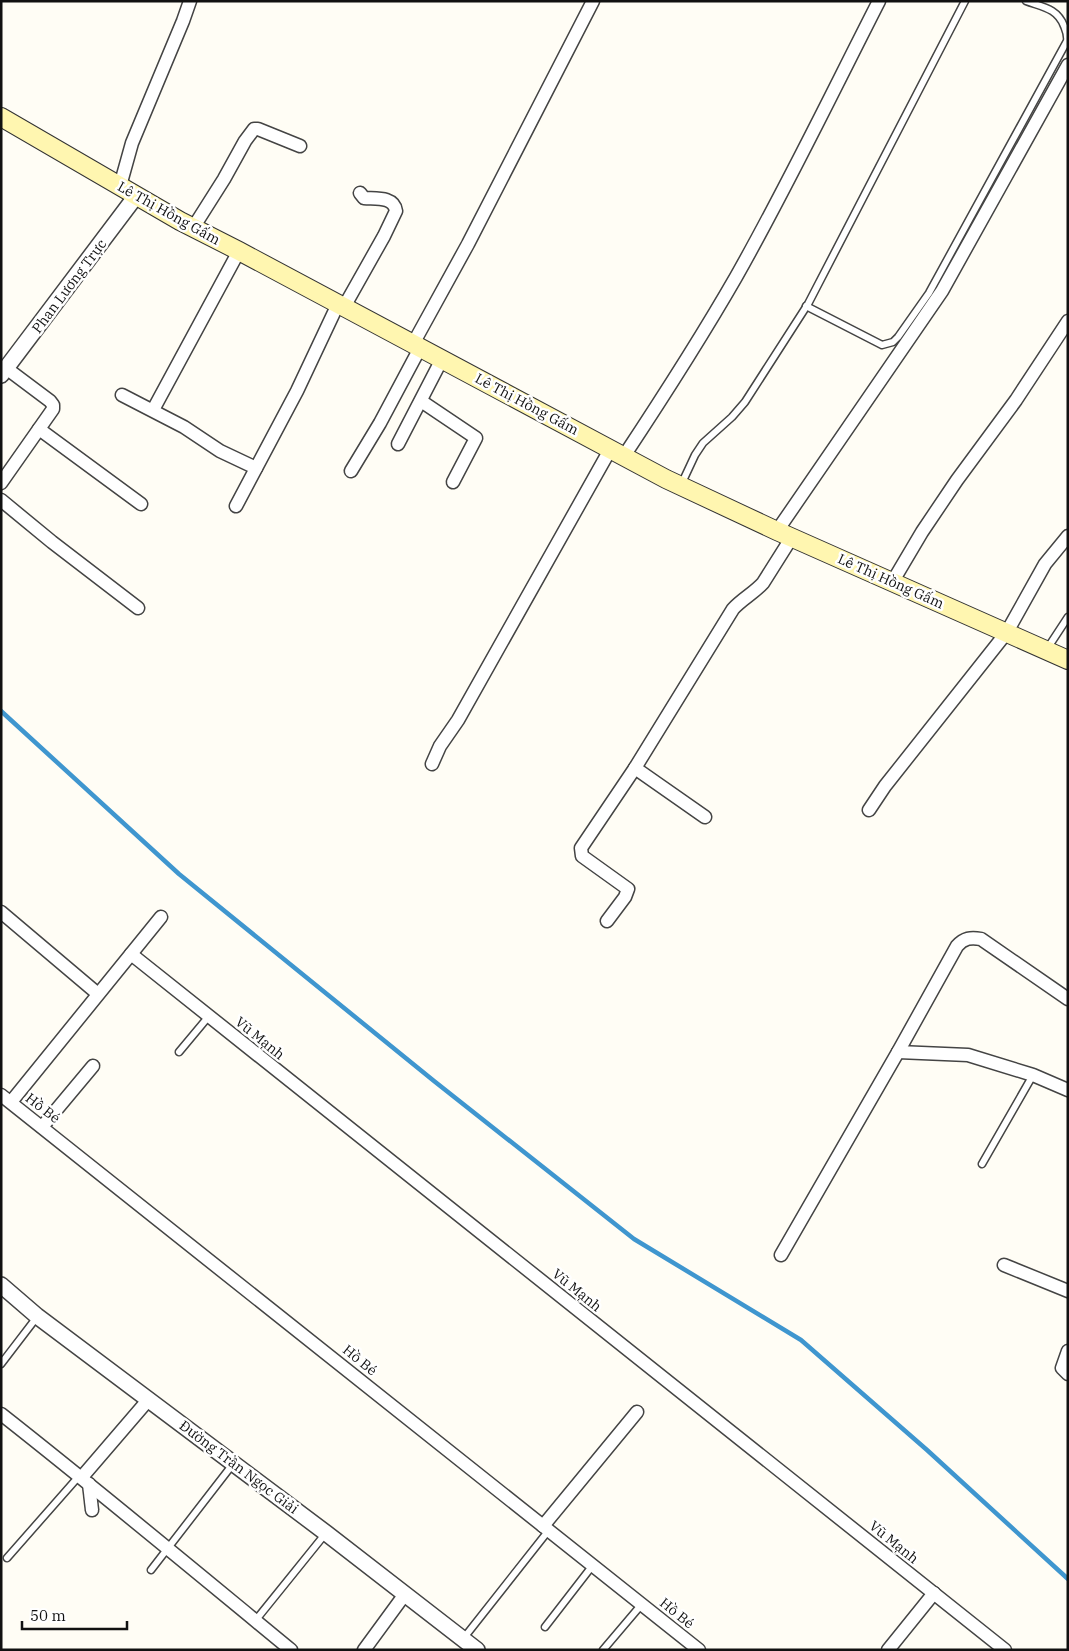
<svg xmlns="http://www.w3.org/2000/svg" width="1069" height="1651" viewBox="0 0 1069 1651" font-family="'IBM Plex Serif',serif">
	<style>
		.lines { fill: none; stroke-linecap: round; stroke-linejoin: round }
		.stream { stroke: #3f96cf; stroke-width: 4.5 }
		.service-casing { stroke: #444; stroke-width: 9 }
		.minor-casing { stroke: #444; stroke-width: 15 }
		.tertiary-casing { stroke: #444; stroke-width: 18 }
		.secondary-casing { stroke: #333; stroke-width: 20 }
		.service { stroke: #fff; stroke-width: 6 }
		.minor { stroke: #fff; stroke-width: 12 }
		.tertiary { stroke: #fff; stroke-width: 15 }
		.secondary { stroke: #fff6b0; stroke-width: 18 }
		.labels { text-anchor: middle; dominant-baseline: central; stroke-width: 5; stroke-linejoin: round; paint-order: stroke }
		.street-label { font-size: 14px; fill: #111; stroke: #fff }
	</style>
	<rect width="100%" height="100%" fill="#fffdf5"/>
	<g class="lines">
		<polyline class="stream" points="1,711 179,874 434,1081 634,1239 801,1340 927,1450 1068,1579"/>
		<g class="service-casing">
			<g id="service">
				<path d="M 806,306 L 882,345 L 893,342 L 898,337 L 929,293 L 1067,41 C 1068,35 1066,31 1064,26 C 1057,8 1042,7 1026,1"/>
				<polyline points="681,485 695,455 703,443 732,417 745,402 808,304 965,1"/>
				<polyline points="1047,649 1068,617"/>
				<polyline points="179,1052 209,1016"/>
				<polyline points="982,1164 1033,1075"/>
				<polyline points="1,1364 37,1317"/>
				<polyline points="7,1558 80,1475"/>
				<polyline points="151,1570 233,1464"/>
				<polyline points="255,1621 326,1533"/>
				<polyline points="545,1627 593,1565"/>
				<polyline points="463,1639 549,1530"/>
				<polyline points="603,1650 642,1604"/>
			</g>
		</g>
		<g class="minor-casing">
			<g id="minor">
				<polyline points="120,186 132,143 183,21 190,1"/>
				<polyline points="193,228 224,179 245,141 254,129 258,129 300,146"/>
				<path d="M 344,307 L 384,236 L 396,211 C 394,196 375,199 364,198 L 360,193"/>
				<polyline points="413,344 468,244 593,1"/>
				<polyline points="122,395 184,427 220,451 256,468"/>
				<polyline points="421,401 476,438 453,482"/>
				<polyline points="153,410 239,251"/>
				<polyline points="39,429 141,504"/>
				<polyline points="398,444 442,359"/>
				<path d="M 624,456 C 663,397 701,338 736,277 C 787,187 832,93 879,1"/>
				<polyline points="351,471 380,423 420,348"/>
				<polyline points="1,483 53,409 53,405 50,401 6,368"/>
				<polyline points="1,500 52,542 138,608"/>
				<polyline points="236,506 297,391 338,304"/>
				<polyline points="777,531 942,291 1068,65"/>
				<polyline points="893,581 922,532 957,480 1016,400 1068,321"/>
				<polyline points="432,764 440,746 458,720 611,448"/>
				<polyline points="635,768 705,817"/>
				<polyline points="869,810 885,786 1007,632 1045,564 1068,536"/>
				<polyline points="1,912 98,994"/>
				<path d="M 607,921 L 625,897 L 628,889 L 582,856 L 581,848 L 635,768 L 733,609 C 742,599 754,593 763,583 L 792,537"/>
				<polyline points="131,954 1005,1650"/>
				<polyline points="898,1052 968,1055 1033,1075 1068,1090"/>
				<polyline points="1,1095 699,1650"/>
				<polyline points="11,1102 161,917"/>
				<polyline points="42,1127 93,1066"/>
				<path d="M 781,1255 L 898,1052 L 957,946 C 964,938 971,937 981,939 L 1068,999"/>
				<polyline points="1004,1265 1068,1291"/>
				<polyline points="1068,1351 1062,1368 1068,1374"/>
				<path d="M 1,1414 C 99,1491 195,1571 291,1650"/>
				<polyline points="82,1477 149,1399"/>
				<polyline points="89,1484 92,1510"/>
				<polyline points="543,1526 637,1412"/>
				<polyline points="364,1650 405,1594"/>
				<polyline points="888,1650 934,1593"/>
			</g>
		</g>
		<g class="tertiary-casing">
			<g id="tertiary">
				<polyline points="1,375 136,196"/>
				<polyline points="1,1285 37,1316 326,1533 477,1650"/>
			</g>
		</g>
		<g class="secondary-casing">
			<polyline id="secondary" points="1,117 180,221 239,251 666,479 777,531 1068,660"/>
		</g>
		<use href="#service" class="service"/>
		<use href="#minor" class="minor"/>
		<use href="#tertiary" class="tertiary"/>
		<use href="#secondary" class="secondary"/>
	</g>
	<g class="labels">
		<g class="street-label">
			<text transform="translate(169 213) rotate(29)">Lê Thị Hồng Gấm</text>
			<text transform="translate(69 286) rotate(-53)">Phan Lương Trực</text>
			<text transform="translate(527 404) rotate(28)">Lê Thị Hồng Gấm</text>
			<text transform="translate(891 581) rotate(24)">Lê Thị Hồng Gấm</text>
			<text transform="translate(260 1038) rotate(39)">Vũ Mạnh</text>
			<text transform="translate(43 1108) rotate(38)">Hồ Bé</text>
			<text transform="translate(577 1290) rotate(39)">Vũ Mạnh</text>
			<text transform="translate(360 1360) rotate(39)">Hồ Bé</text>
			<text transform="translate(239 1467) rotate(37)">Đường Trần Ngọc Giải</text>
			<text transform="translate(894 1542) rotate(39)">Vũ Mạnh</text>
			<text transform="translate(677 1613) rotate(39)">Hồ Bé</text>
		</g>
	</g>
	<rect width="1069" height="1651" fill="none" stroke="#111111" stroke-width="5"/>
	<path d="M22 1621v8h105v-8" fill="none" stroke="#111111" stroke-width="2.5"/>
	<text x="30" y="1621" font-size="15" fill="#111111" stroke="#ffffff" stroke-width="4" paint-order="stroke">50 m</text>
</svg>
